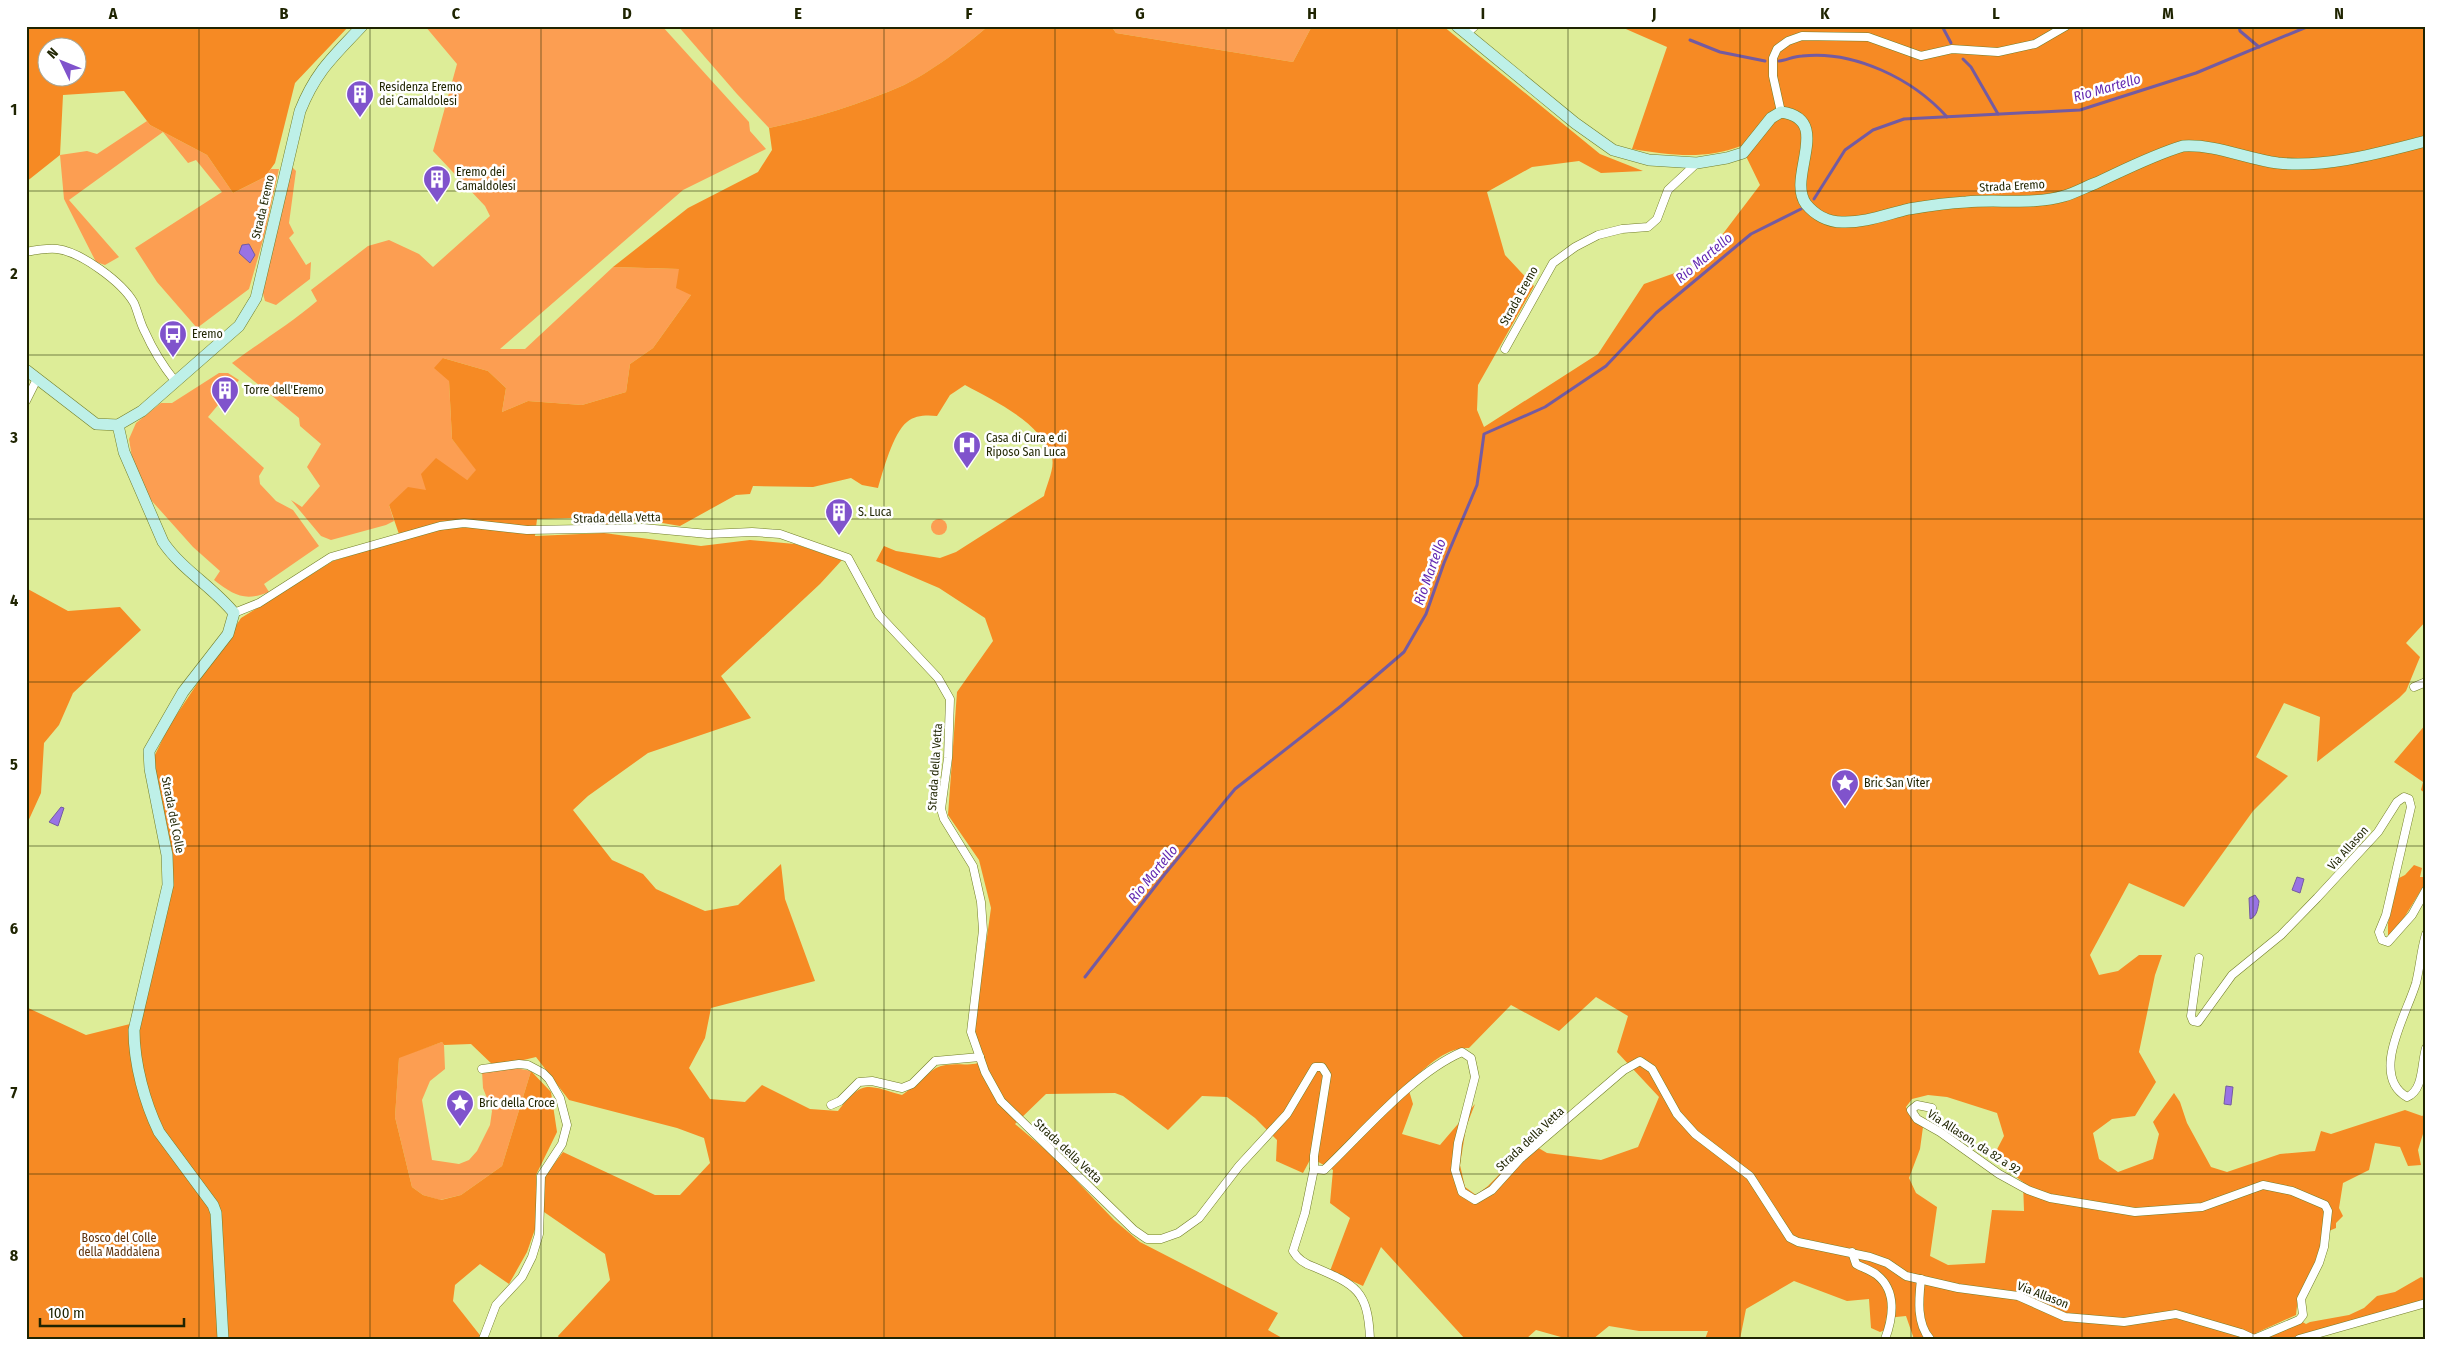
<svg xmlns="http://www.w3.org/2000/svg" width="2452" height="1365" viewBox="0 0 2452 1365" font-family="'Fira Sans Condensed',sans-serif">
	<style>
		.green { fill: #fc9e52 }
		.forest { fill: #f68a24; fill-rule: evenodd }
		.water { fill: #9973e5; stroke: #745ba1 }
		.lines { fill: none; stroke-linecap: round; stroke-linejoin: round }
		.stream { stroke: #745ba1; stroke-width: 3 }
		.street-casing { stroke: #727e29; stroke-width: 9 }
		.secondary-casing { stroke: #727e29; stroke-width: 12 }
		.street { stroke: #fff; stroke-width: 8 }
		.secondary { stroke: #bef0e8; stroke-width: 11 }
		.grid { fill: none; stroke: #1f2401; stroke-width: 1; stroke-opacity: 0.55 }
		.labels { text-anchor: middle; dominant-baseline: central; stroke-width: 5; stroke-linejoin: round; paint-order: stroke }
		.poi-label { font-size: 12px; fill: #1f2401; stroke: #fff; text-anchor: start }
		.street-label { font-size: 12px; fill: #1f2401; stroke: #fff }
		.park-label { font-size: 12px; fill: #5c310c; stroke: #fff }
		.water-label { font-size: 14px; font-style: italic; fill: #642ab1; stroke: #fff }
		.neatline { fill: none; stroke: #1f2401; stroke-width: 2 }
		.grid-label { font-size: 16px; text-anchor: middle; font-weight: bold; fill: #1f2401 }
	</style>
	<rect width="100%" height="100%" fill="#dded98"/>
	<g class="green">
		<path d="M 425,26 L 662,26 L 749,122 L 750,131 L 766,149 L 683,190 L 500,349 L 525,349 L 613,267 L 679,269 L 691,295 L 653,348 L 630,364 L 626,392 L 582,405 L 528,401 L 502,412 L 506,388 L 488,371 L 443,358 L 449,381 L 452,439 L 477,470 L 467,480 L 426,490 L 389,505 L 394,521 L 386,525 L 331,540 L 321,536 L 291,500 L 302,507 L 320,486 L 307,467 L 321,444 L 300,426 L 299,418 L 232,363 C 260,342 290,324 317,301 L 311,290 L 368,246 L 389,240 L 419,254 L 433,267 L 490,216 L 485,206 L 433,151 L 457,64 Z"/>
		<path d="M 678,26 L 988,26 C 967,45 929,73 904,85 C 863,103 813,119 769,128 L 737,94 Z"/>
		<polygon points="1111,26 1312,26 1293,62 1116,33"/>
		<polygon points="147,121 150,125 207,155 233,193 265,177 271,169 279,169 265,233 249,289 197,328 157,282 135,248 222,192 196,160 188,163 163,132 69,200 119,257 105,265 96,262 64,199 60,155 87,151 97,154"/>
		<polygon points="292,167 296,171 289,223 294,233 289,238 306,265 311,262 310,279 276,305 265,301 262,290"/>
		<path d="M 219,373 L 228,373 L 239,380 L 208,417 L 264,468 L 259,476 L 260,484 L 276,501 L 293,510 L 319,546 L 264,584 L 269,592 C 244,602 234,595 214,580 L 220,571 L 193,547 L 151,500 L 133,464 L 129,439 L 136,423 L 161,403 L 172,403 Z"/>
		<circle cx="939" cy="527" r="8"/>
		<polygon points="442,1042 444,1045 445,1069 430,1081 422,1100 432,1160 459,1164 469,1160 477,1151 490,1125 492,1111 483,1088 482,1071 516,1068 531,1071 502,1166 461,1195 440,1200 423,1195 412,1187 395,1117 399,1057"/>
	</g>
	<g class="forest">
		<path d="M 26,26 L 349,26 L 295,83 L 275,163 L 265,177 L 233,193 L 207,155 L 150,125 L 124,91 L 63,95 L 60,155 L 26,182 ZM 48,48 L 78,48 L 78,78 L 48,78 Z"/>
		<path d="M 988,26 L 1111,26 L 1116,33 L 1293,62 L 1312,26 L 1443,26 L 1600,154 L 1643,171 L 1601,173 L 1579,161 L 1532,167 L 1487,192 L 1505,255 L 1534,286 L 1478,385 L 1477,410 L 1484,427 L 1598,354 L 1644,284 L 1700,264 L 1760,185 L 1741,146 C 1704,160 1670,155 1632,149 L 1667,47 L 1619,26 L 2426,26 L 2426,621 L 2406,643 L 2420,657 L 2406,691 L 2399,698 L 2317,762 L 2320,717 L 2284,703 L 2256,757 L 2288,776 L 2253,811 L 2184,907 L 2129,883 L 2090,955 L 2099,975 L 2118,971 L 2139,955 L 2162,955 L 2155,975 L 2139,1052 L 2156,1082 L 2135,1116 L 2112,1119 L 2093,1133 L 2099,1159 L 2118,1172 L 2153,1159 L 2159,1134 L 2153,1122 L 2174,1093 L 2180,1102 L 2187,1123 L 2211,1167 L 2227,1172 L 2280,1154 L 2315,1151 L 2321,1131 L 2331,1134 L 2405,1110 L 2422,1116 L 2426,1114 L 2426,1135 L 2423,1134 L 2418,1150 L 2421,1165 L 2408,1166 L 2400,1147 L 2375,1143 L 2369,1170 L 2343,1183 L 2339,1208 L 2343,1216 L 2336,1223 L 2336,1228 L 2324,1233 L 2316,1265 L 2298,1297 L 2296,1315 L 2256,1333 L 2255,1339 L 1914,1339 L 1906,1316 L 1886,1318 L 1885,1330 L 1880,1332 L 1871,1328 L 1869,1299 L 1847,1301 L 1794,1281 L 1746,1309 L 1740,1339 L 1705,1339 L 1708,1331 L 1639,1331 L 1609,1326 L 1593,1339 L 1568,1339 L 1536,1330 L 1526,1339 L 1465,1339 L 1381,1247 L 1363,1286 L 1330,1271 L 1350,1218 L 1330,1203 L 1333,1170 L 1311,1158 L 1303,1173 L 1276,1161 L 1277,1140 L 1255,1118 L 1227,1097 L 1202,1096 L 1168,1130 L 1123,1096 L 1115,1093 L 1046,1094 L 1015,1124 L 1054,1157 L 1114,1220 L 1140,1242 L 1278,1313 L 1268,1330 L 1284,1339 L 560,1339 L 558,1336 L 610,1280 L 605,1254 L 544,1212 L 544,1177 L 563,1152 L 655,1195 L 680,1195 L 710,1163 L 704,1138 L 677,1128 L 569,1100 L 536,1057 L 495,1067 L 471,1044 L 444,1045 L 442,1042 L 399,1058 L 395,1117 L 412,1187 L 423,1195 L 441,1200 L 461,1195 L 502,1166 L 531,1071 L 551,1092 L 557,1132 L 536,1175 L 540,1215 L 527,1252 L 509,1284 L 480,1264 L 455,1285 L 453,1301 L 483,1339 L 26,1339 L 26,1007 L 86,1035 L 138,1022 L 173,864 L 153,759 L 169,726 L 241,618 L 333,561 L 401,540 L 389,505 L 408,487 L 426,490 L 421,474 L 436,458 L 467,480 L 476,470 L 452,439 L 449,381 L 434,368 L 443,358 L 488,371 L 506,388 L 502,412 L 528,401 L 582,405 L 626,392 L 630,364 L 653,348 L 691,295 L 676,288 L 679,269 L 613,267 L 688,208 L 758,172 L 772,150 L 769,128 C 813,119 863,103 904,85 C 929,73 967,45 988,26 ZM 965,385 C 994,401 1043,423 1052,458 C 1055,468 1046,486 1044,496 L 956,552 L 940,558 L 896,551 L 884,546 L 876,561 L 939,588 L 985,618 L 993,641 L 957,692 L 948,815 L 979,860 L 991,908 L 974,1030 L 985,1060 C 971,1069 952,1060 936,1068 C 926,1074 914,1087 902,1095 C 866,1085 863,1079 838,1111 L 810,1109 L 762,1085 L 745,1102 L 710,1099 L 689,1068 L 705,1038 L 711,1008 L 815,981 L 785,899 L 781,864 L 738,905 L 705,911 L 656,889 L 643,874 L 612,860 L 573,810 L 588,796 L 648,753 L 751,718 L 721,676 L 820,584 L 842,560 L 795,544 L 750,540 L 701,546 L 604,533 L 535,536 L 537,519 L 603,517 L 604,525 L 645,520 L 680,526 L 736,495 L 750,494 L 753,486 L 813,487 L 851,478 L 862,485 L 878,488 C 883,471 893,433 907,422 C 915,415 927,415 937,416 L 950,395 ZM 1596,997 L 1628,1016 L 1617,1052 L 1659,1097 L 1638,1147 L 1601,1160 L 1547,1153 L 1530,1143 L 1488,1186 L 1476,1195 L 1465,1187 L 1460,1165 L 1466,1127 L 1475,1104 L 1440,1145 L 1402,1134 L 1413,1104 L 1407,1084 C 1425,1069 1444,1047 1469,1048 L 1511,1005 L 1559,1031 ZM 1928,1095 L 1947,1097 L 1997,1113 L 2004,1136 L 1992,1159 L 2023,1182 L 2024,1211 L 1992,1210 L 1985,1263 L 1948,1265 L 1930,1256 L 1937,1207 L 1916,1193 L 1909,1178 L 1920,1149 L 1923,1127 L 1911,1117 L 1906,1107 L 1912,1099 Z"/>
		<polygon points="26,588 68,611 120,607 141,630 73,693 59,725 44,743 41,793 26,826"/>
		<polygon points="2426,724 2426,794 2421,790 2423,782 2394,762"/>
		<polygon points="2414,865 2422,868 2420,877 2426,877 2426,882 2399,926 2388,936 2388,923 2399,878 2405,875"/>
		<polygon points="2421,1277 2426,1279 2426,1300 2292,1339 2266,1337 2301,1321 2306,1324 2310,1322 2349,1315 2364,1308 2377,1296 2395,1292"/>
	</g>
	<g class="water">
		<polygon points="249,244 255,255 250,263 239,253 242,245"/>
		<polygon points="61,807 64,808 58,826 49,822"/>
		<polygon points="2297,877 2304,879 2300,893 2292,890"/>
		<path d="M 2255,895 L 2259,901 C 2258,908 2257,917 2250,919 L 2249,898 Z"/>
		<polygon points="2226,1086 2233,1087 2231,1105 2224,1104"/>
	</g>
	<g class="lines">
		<g class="stream">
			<polyline points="1942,26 1951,43"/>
			<polyline points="2239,26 2240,31 2259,47"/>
			<polyline points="1690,40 1720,52 1765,61"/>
			<polyline points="1963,59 1971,67 1998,114"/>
			<path d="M 1779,61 C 1787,60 1794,56 1802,56 C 1854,50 1913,79 1947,117"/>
			<polyline points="1814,199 1845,150 1873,130 1904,119 2080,110 2196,73 2309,26"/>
			<polyline points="1085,977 1164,875 1235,789 1341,706 1404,652 1426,614 1444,563 1477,485 1484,434 1545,407 1606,366 1656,313 1751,234 1801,209"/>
		</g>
		<g class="street-casing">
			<g id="street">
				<polyline points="1466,34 1475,26"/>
				<polyline points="1781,112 1773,76 1773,58 1777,49 1788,41 1802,36 1868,37 1921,56 1952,49 1998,52 2035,44 2066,26"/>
				<path d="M 26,252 C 36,250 47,248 57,249 C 81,252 122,282 134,303 C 138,312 140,323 145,332 C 153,350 163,366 175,381"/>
				<polyline points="1505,349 1553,263 1575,247 1598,235 1622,229 1648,227 1657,219 1668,190 1697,163"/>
				<polyline points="26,401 37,379"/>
				<path d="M 234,613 L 259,603 L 331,557 L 440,526 L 464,523 L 527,530 L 643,528 L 708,534 L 752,532 L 780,534 L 848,558 L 879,615 L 938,678 L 950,699 L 948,758 L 941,809 L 944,819 L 973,866 L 981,902 L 983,930 L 971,1032 L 985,1072 L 1001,1101 L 1134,1230 L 1147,1239 L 1161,1239 L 1178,1233 L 1199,1218 L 1239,1166 L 1287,1114 L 1315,1067 L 1322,1067 L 1327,1075 L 1314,1156 L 1314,1169 L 1324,1170 C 1363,1133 1413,1073 1462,1052 L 1471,1058 L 1475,1077 L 1458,1143 L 1455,1170 L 1462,1192 L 1475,1200 L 1492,1190 L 1520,1159 L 1624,1070 L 1640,1061 L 1652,1069 L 1677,1114 L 1695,1134 L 1750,1176 L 1790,1238 L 1798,1242 L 1870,1257 L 1887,1263 L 1906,1276 L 1958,1288 L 2018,1296 L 2065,1317 L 2124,1322 L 2176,1314 L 2241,1333 L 2254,1339"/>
				<polyline points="2414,687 2426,682"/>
				<path d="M 2426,934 C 2421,950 2420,967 2416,983 C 2407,1014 2369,1075 2407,1097 C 2424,1090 2421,1064 2426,1048"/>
				<polyline points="2199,958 2191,1016 2193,1021 2198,1022 2232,975 2281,935 2317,898 2378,832 2397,802 2404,797 2409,799 2411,807 2386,915 2379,932 2382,940 2388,942 2412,915 2426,890"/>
				<polyline points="482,1069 519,1064 528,1065 543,1073 549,1079 560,1098 567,1125 562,1144 541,1176 539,1234 532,1257 522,1277 496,1305 483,1339"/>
				<polyline points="831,1105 840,1101 859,1082 872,1081 902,1088 912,1084 935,1061 980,1057"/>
				<polyline points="1932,1108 1917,1105 1911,1110 1917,1119 1940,1132 1999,1174 2028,1190 2050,1198 2135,1212 2202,1207 2263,1185 2292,1191 2325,1205 2328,1211 2324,1247 2319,1263 2301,1299 2303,1315 2299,1320 2254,1339"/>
				<path d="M 1314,1169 L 1305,1213 L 1293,1251 C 1298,1260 1305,1264 1314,1267 C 1356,1285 1368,1290 1370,1339"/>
				<path d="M 1852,1252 L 1856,1264 C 1863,1268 1871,1270 1877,1275 C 1897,1291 1893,1318 1885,1339"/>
				<path d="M 1921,1279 C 1919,1298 1916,1323 1930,1339"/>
				<polyline points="2299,1339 2426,1303"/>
			</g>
		</g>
		<g class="secondary-casing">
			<g id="secondary">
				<path d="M 1457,26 L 1575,123 L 1613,150 L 1649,160 L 1697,163 L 1727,158 L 1743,153 L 1771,118 L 1781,112 C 1834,119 1786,177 1806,204 C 1815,215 1828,222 1842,222 C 1865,223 1887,214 1909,209 C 1927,206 1947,203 1966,202 C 1997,199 2033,205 2064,196 C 2075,193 2085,187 2096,183 C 2124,170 2153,155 2183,146 C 2216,144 2246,159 2278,163 C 2327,168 2379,153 2426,141"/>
				<path d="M 26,370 L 96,424 L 118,425 L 142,411 L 239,326 L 256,298 L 300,111 C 316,71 333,57 362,26"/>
				<path d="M 118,425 L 124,452 L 163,542 C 182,570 213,587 234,613 L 228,634 L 183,692 L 149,751 L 150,769 L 167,855 L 168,885 L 134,1030 C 134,1064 145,1103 159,1132 L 213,1205 L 216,1213 L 223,1339"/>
			</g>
		</g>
		<use href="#street" class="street"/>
		<use href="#secondary" class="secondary"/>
	</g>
	<path class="grid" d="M 199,26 L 199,1339M 370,26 L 370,1339M 541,26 L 541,1339M 712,26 L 712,1339M 884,26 L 884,1339M 1055,26 L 1055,1339M 1226,26 L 1226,1339M 1397,26 L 1397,1339M 1568,26 L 1568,1339M 1740,26 L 1740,1339M 1911,26 L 1911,1339M 2082,26 L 2082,1339M 2253,26 L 2253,1339M 26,191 L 2426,191M 26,355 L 2426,355M 26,519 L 2426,519M 26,682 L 2426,682M 26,846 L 2426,846M 26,1010 L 2426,1010M 26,1174 L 2426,1174"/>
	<defs>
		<g id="building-pin" transform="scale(1.4375)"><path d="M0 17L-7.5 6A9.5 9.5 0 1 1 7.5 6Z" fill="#8053cc" stroke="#fff"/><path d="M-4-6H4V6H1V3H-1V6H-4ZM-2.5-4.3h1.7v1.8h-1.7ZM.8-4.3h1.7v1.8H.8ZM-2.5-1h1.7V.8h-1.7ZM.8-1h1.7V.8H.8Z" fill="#fff"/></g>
		<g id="bus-pin" transform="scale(1.4375)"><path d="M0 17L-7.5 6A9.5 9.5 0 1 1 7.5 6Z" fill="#8053cc" stroke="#fff"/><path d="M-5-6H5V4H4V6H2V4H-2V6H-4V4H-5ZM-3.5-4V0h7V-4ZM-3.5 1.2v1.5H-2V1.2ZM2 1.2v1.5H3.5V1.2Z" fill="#fff"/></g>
		<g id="hospital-pin" transform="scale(1.4375)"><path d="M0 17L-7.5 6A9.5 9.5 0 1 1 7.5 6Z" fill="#8053cc" stroke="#fff"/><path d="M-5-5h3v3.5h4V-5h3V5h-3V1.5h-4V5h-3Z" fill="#fff"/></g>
		<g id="sight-pin" transform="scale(1.4375)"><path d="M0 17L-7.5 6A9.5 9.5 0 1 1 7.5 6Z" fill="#8053cc" stroke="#fff"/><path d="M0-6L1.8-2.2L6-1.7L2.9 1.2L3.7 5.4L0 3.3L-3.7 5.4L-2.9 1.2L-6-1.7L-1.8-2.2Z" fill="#fff"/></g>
	</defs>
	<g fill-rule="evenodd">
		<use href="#building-pin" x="360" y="94"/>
		<use href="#building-pin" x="437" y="179"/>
		<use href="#bus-pin" x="173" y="334"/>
		<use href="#building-pin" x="225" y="390"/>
		<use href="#hospital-pin" x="967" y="445"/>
		<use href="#building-pin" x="839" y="512"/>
		<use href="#sight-pin" x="1845" y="783"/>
		<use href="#sight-pin" x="460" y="1103"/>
	</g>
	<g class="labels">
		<g class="poi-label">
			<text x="379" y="87">Residenza Eremo<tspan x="379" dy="14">dei Camaldolesi</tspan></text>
			<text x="456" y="172">Eremo dei<tspan x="456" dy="14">Camaldolesi</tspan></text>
			<text x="192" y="334">Eremo</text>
			<text x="244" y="390">Torre dell'Eremo</text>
			<text x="986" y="438">Casa di Cura e di<tspan x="986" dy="14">Riposo San Luca</tspan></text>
			<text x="858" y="512">S. Luca</text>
			<text x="1864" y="783">Bric San Viter</text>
			<text x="479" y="1103">Bric della Croce</text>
		</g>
		<g class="street-label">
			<text transform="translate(2012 186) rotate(-3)">Strada Eremo</text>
			<text transform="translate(263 207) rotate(-77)">Strada Eremo</text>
			<text transform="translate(1519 296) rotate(-61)">Strada Eremo</text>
			<text transform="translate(617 518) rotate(-1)">Strada della Vetta</text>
			<text transform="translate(935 767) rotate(-86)">Strada della Vetta</text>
			<text transform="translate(173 815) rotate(79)">Strada del Colle</text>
			<text transform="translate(2348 848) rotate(-48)">Via Allason</text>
			<text transform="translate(1530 1139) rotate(-43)">Strada della Vetta</text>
			<text transform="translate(1974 1142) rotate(33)">Via Allason, da 82 a 92</text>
			<text transform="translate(1068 1151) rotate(43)">Strada della Vetta</text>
			<text transform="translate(2043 1295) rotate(21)">Via Allason</text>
		</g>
		<g class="park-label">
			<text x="119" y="1238">Bosco del Colle<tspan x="119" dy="14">della Maddalena</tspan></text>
		</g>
		<g class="water-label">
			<text transform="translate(2107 88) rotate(-16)">Rio Martello</text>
			<text transform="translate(1704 258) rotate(-40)">Rio Martello</text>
			<text transform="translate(1430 572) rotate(-70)">Rio Martello</text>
			<text transform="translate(1153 874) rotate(-51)">Rio Martello</text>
		</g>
	</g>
	<rect width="2452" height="1365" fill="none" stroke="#ffffff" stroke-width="55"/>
	<g transform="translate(62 62) rotate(313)"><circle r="24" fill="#ffffff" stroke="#a5a799"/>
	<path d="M0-4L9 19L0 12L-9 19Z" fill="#8053cc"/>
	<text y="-8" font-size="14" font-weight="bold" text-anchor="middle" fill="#1f2401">N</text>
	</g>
	<path d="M40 1318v8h144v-8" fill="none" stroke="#1f2401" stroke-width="2.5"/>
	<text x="48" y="1318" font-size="15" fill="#1f2401" stroke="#ffffff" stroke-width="4" paint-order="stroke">100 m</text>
	<rect x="28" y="28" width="2396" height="1310" class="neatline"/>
	<g class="grid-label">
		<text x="113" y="19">A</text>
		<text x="284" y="19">B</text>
		<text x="456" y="19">C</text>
		<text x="627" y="19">D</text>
		<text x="798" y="19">E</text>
		<text x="969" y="19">F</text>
		<text x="1140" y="19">G</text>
		<text x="1312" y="19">H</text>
		<text x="1483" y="19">I</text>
		<text x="1654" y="19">J</text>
		<text x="1825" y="19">K</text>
		<text x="1996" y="19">L</text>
		<text x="2168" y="19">M</text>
		<text x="2339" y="19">N</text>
		<text x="14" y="115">1</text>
		<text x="14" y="279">2</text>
		<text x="14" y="443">3</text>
		<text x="14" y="606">4</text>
		<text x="14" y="770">5</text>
		<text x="14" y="934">6</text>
		<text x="14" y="1098">7</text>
		<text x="14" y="1261">8</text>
	</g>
</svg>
